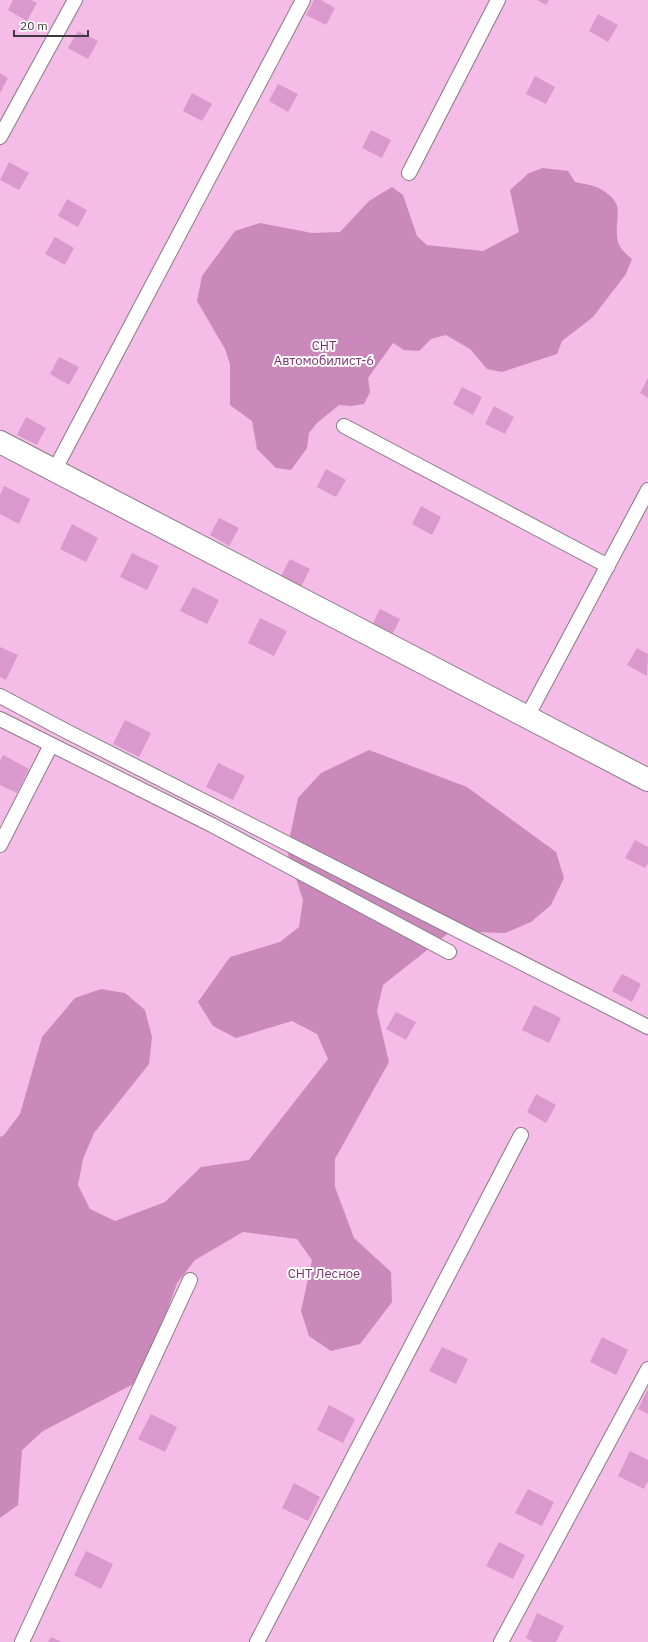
<svg xmlns="http://www.w3.org/2000/svg" width="648" height="1642" viewBox="0 0 648 1642" font-family="'IBM Plex Sans',sans-serif">
	<style>
		.green { fill: #f4bce7 }
		.forest { fill: #ca88bb }
		.building { fill: #db98cc }
		.lines { fill: none; stroke-linecap: round; stroke-linejoin: round }
		.service-casing { stroke: #877b84; stroke-width: 16 }
		.minor-casing { stroke: #877b84; stroke-width: 24 }
		.service { stroke: #fff; stroke-width: 14 }
		.minor { stroke: #fff; stroke-width: 22 }
		.labels { text-anchor: middle; dominant-baseline: central; stroke-width: 4; stroke-linejoin: round; paint-order: stroke }
		.park-label { font-size: 13px; fill: #7b2e6e; stroke: #fff }
	</style>
	<rect width="100%" height="100%" fill="#e7dae4"/>
	<rect class="green" x="0" y="0" width="648" height="1642"/>
	<g class="forest">
		<path d="M 543,168 L 568,171 L 575,182 C 584,184 595,185 602,190 C 626,204 615,216 617,236 C 617,247 625,253 632,259 L 626,274 L 593,317 L 562,341 L 557,354 L 502,372 L 487,369 L 470,349 L 446,335 L 431,339 L 419,351 L 404,350 L 393,343 L 368,378 L 370,392 L 364,404 L 351,406 L 339,405 L 317,423 L 309,433 L 307,448 L 291,470 L 276,468 L 257,449 L 252,421 L 230,405 L 230,364 L 225,349 L 197,301 L 202,276 L 235,231 L 260,223 L 312,233 L 340,232 L 369,201 L 392,187 L 403,195 L 417,236 L 427,245 L 483,251 L 519,232 L 510,190 L 529,173 Z"/>
		<polygon points="369,750 467,787 556,852 564,878 551,905 531,922 505,933 451,931 383,985 377,1011 389,1062 335,1159 335,1187 354,1238 391,1272 392,1302 360,1344 331,1351 309,1336 301,1311 312,1260 297,1239 243,1232 195,1260 177,1283 143,1379 43,1431 22,1450 18,1505 0,1518 0,1137 4,1135 20,1114 42,1037 75,998 101,989 125,993 145,1010 152,1037 149,1064 94,1133 83,1159 78,1185 90,1209 115,1221 165,1202 201,1167 249,1160 328,1059 317,1034 292,1021 236,1038 213,1026 198,1002 230,957 280,942 299,927 303,900 287,851 298,798 321,773"/>
	</g>
	<g class="building">
		<polygon points="13,0 31,0 37,3 27,21 8,10"/>
		<polygon points="314,0 321,0 335,8 326,25 306,15"/>
		<polygon points="537,0 549,0 546,5"/>
		<polygon points="598,14 618,25 608,42 589,31"/>
		<polygon points="78,31 98,41 88,59 68,48"/>
		<polygon points="0,73 8,78 0,93"/>
		<polygon points="535,76 555,87 546,104 526,94"/>
		<polygon points="278,84 298,94 288,112 269,101"/>
		<polygon points="192,93 212,104 202,121 183,111"/>
		<polygon points="371,130 391,140 382,158 362,148"/>
		<polygon points="9,162 29,173 19,190 0,180"/>
		<polygon points="67,199 87,210 78,227 58,216"/>
		<polygon points="55,237 74,248 65,265 45,254"/>
		<polygon points="59,357 79,367 69,385 50,374"/>
		<polygon points="648,378 648,398 640,393"/>
		<polygon points="462,387 482,397 473,415 453,404"/>
		<polygon points="494,406 514,417 505,434 485,424"/>
		<polygon points="26,417 46,428 37,445 17,435"/>
		<polygon points="326,469 346,480 336,497 317,487"/>
		<polygon points="4,486 30,499 19,524 0,514 0,495"/>
		<polygon points="421,506 441,517 432,535 412,524"/>
		<polygon points="219,518 239,528 229,546 210,535"/>
		<polygon points="72,524 98,538 86,562 60,549"/>
		<polygon points="132,553 159,566 147,590 120,577"/>
		<polygon points="290,559 310,569 301,587 281,576"/>
		<polygon points="193,587 219,600 207,624 180,611"/>
		<polygon points="380,609 400,619 391,637 371,627"/>
		<polygon points="260,618 287,631 274,656 248,643"/>
		<polygon points="0,647 18,655 6,680 0,677"/>
		<polygon points="637,648 648,654 647,676 627,665"/>
		<polygon points="125,720 151,733 139,757 113,744"/>
		<polygon points="3,755 29,769 17,793 0,785 0,761"/>
		<polygon points="218,763 245,776 233,800 206,787"/>
		<polygon points="635,840 648,847 648,863 645,868 625,858"/>
		<polygon points="622,974 641,984 632,1002 612,991"/>
		<polygon points="534,1005 561,1018 549,1043 522,1030"/>
		<polygon points="396,1012 416,1022 406,1040 386,1029"/>
		<polygon points="536,1094 556,1105 546,1123 527,1112"/>
		<polygon points="602,1337 628,1350 616,1375 590,1362"/>
		<polygon points="442,1347 468,1359 456,1384 429,1371"/>
		<polygon points="648,1389 648,1414 638,1409"/>
		<polygon points="329,1405 355,1419 343,1443 317,1430"/>
		<polygon points="151,1414 177,1427 165,1452 138,1439"/>
		<polygon points="630,1451 648,1460 648,1481 644,1489 618,1476"/>
		<polygon points="294,1483 320,1497 308,1521 282,1508"/>
		<polygon points="528,1489 554,1502 542,1526 515,1513"/>
		<polygon points="499,1542 525,1555 513,1579 486,1566"/>
		<polygon points="86,1551 113,1564 101,1589 74,1575"/>
		<polygon points="537,1613 564,1626 556,1642 534,1642 526,1638"/>
		<polygon points="51,1637 62,1642 48,1642"/>
	</g>
	<g class="lines">
		<g class="service-casing">
			<g id="service">
				<polyline points="0,137 75,0"/>
				<polyline points="409,173 498,0"/>
				<polyline points="344,426 608,566"/>
				<polyline points="54,471 303,0"/>
				<polyline points="0,696 64,730 648,1027"/>
				<polyline points="527,717 648,490"/>
				<polyline points="0,719 212,825 449,952"/>
				<polyline points="0,845 51,745"/>
				<polyline points="22,1642 190,1280"/>
				<polyline points="257,1642 521,1135"/>
				<polyline points="501,1642 648,1369"/>
			</g>
		</g>
		<g class="minor-casing">
			<polyline id="minor" points="0,442 648,780"/>
		</g>
		<use href="#service" class="service"/>
		<use href="#minor" class="minor"/>
	</g>
	<g class="labels">
		<g class="park-label">
			<text x="324" y="345">СНТ<tspan x="324" dy="15">Автомобилист-6</tspan></text>
			<text x="324" y="1273">СНТ Лесное</text>
		</g>
	</g>
	<path d="M14 30v6h74v-6" fill="none" stroke="#3e393d" stroke-width="2"/>
	<text x="20" y="30" font-size="12" fill="#3e393d" stroke="#ffffff" stroke-width="3" paint-order="stroke">20 m</text>
</svg>
